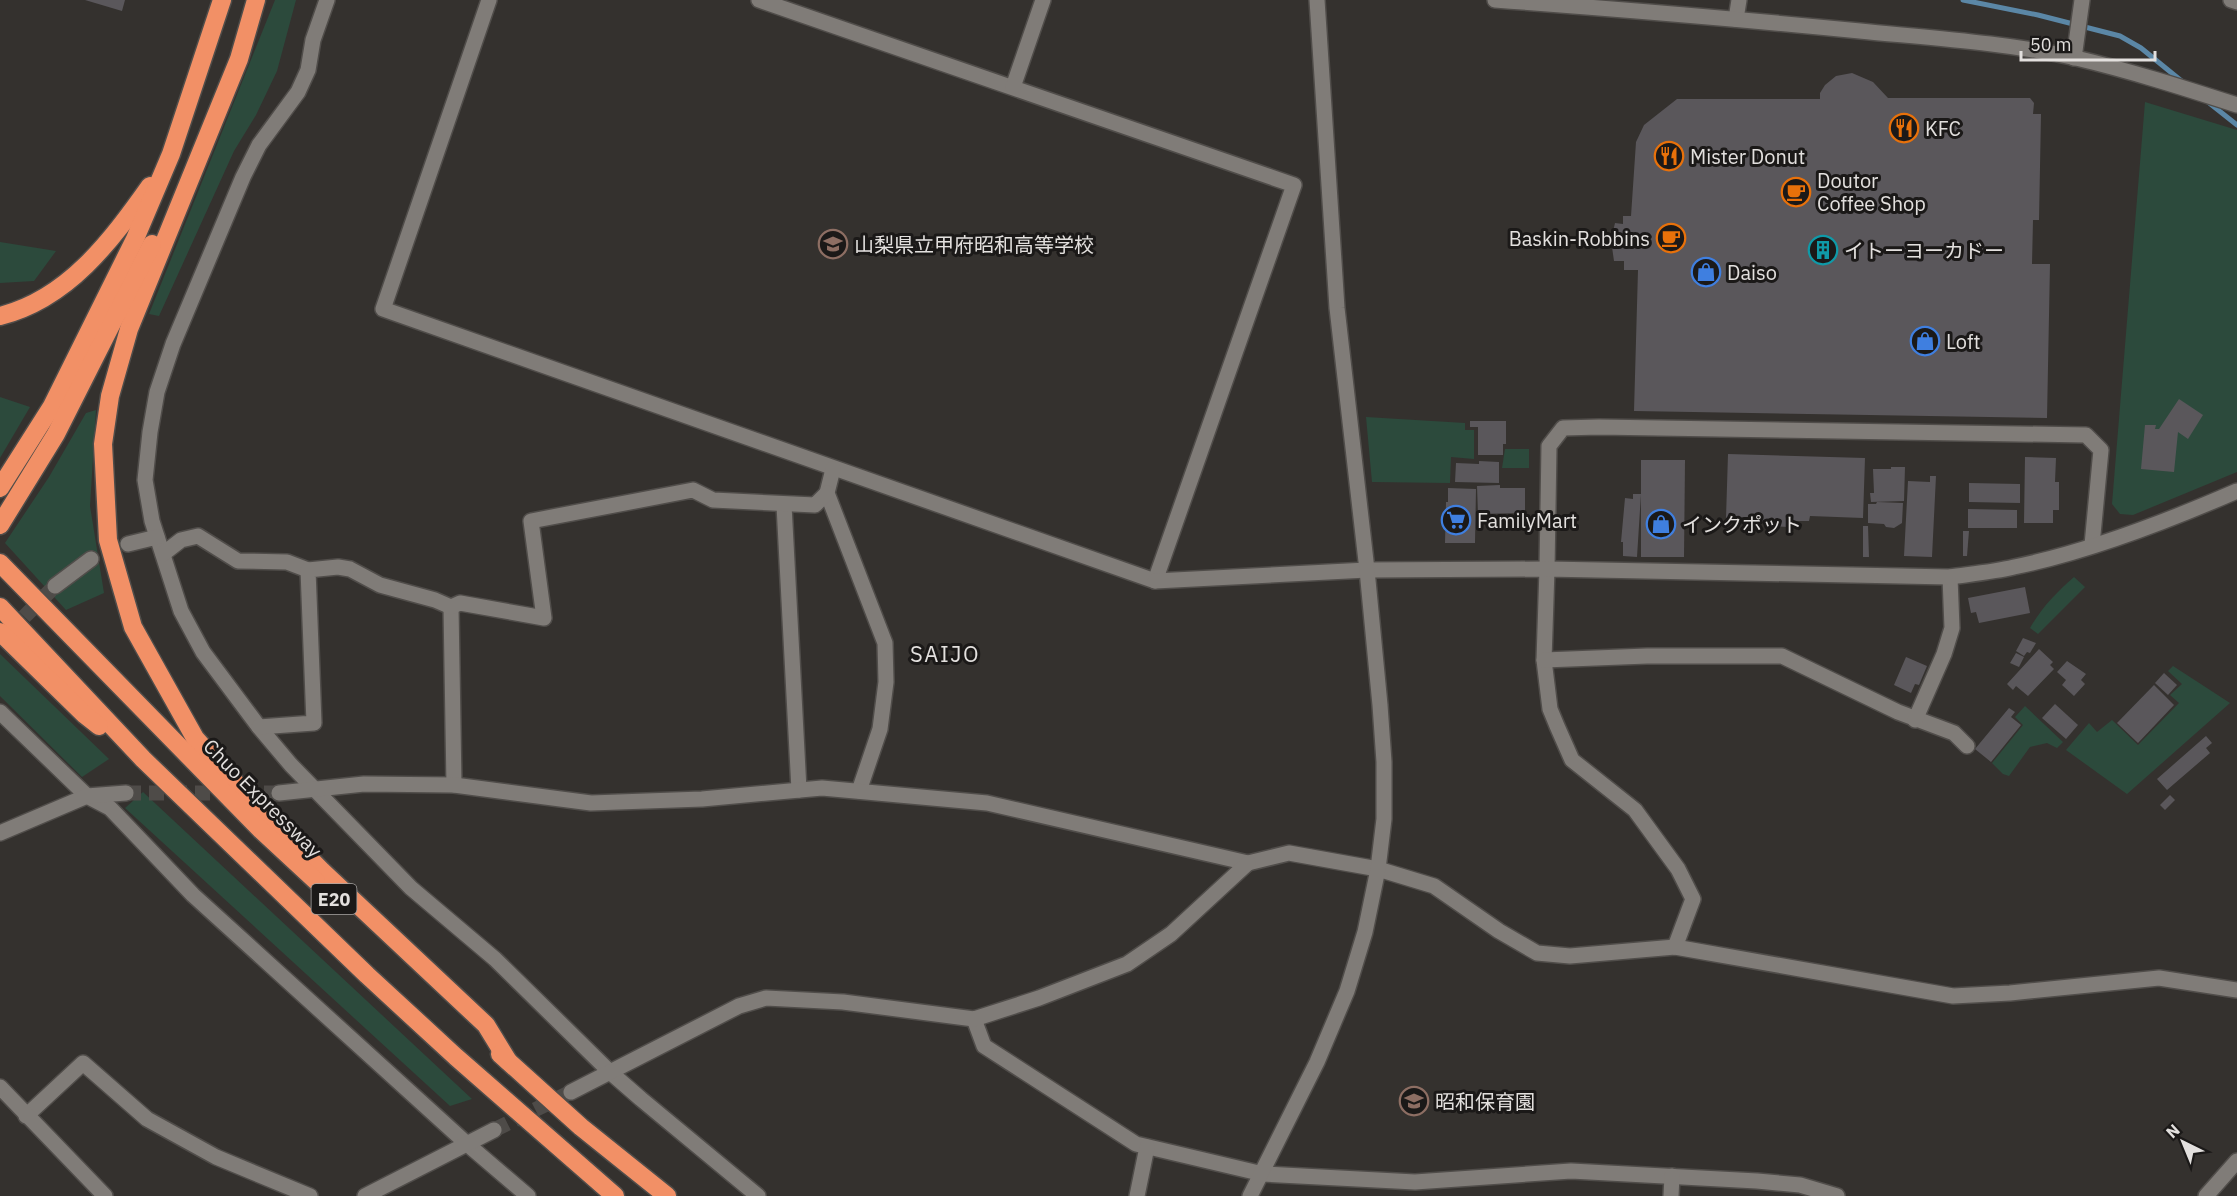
<svg xmlns="http://www.w3.org/2000/svg" width="2237" height="1196" viewBox="0 0 2237 1196" font-family="'IBM Plex Sans','Noto Sans JP',sans-serif">
	<style>
		.green { fill: #2c4a3c }
		.lines { fill: none; stroke-linecap: round; stroke-linejoin: round }
		.stream { stroke: #5b87a6; stroke-width: 5 }
		.building { fill: #5a575b }
		.minor-tunnel { stroke: #4e4b48; stroke-width: 15; stroke-dasharray: 15 8; stroke-linecap: butt }
		.minor-casing { stroke: #504d4a; stroke-width: 18 }
		.tertiary-casing { stroke: #504d4a; stroke-width: 18 }
		.motorway-casing { stroke: #504d4a; stroke-width: 21 }
		.minor { stroke: #807c78; stroke-width: 15 }
		.tertiary { stroke: #807c78; stroke-width: 15 }
		.motorway { stroke: #f29066; stroke-width: 18 }
		.labels { text-anchor: middle; dominant-baseline: central; stroke-width: 6; stroke-linejoin: round; paint-order: stroke }
		.shield { fill: #1b1918; stroke: #a7a4a3; stroke-width: 1.5 }
		.shield-label { font-size: 18px; font-weight: bold; fill: #e3e0de }
		.poi-label { font-size: 20px; fill: #e3e0de; stroke: #1b1918; text-anchor: start }
		.street-label { font-size: 20px; fill: #e3e0de; stroke: #1b1918 }
		.quarter-label { font-size: 22px; letter-spacing: 1.5px; fill: #e3e0de; stroke: #1b1918 }
	</style>
	<rect width="100%" height="100%" fill="#34312e"/>
	<g class="green">
		<polygon points="275,0 296,0 277,71 256,115 234,151 159,316 149,314"/>
		<polygon points="2145,102 2237,130 2237,472 2133,515 2120,514 2112,504"/>
		<polygon points="0,242 56,251 34,281 0,283"/>
		<polygon points="0,397 30,407 0,458"/>
		<polygon points="96,410 90,506 104,593 66,610 5,543 49,477 86,413"/>
		<polygon points="1366,417 1465,423 1465,430 1474,430 1474,459 1451,457 1450,483 1372,482"/>
		<polygon points="1505,449 1529,449 1529,468 1502,468"/>
		<path d="M 2074,577 L 2085,587 L 2038,634 L 2030,628 C 2042,607 2056,593 2074,577 Z"/>
		<polygon points="0,654 109,759 82,777 0,696"/>
		<polygon points="2173,666 2230,703 2127,794 2066,750 2089,723 2097,732 2112,720 2138,745 2179,703 2170,695 2182,684 2168,671"/>
		<polygon points="2025,706 2063,742 2057,748 2047,743 2030,747 2009,776 2003,774 1992,763 2023,725 2015,717"/>
		<polygon points="143,792 472,1099 450,1106 125,808"/>
	</g>
	<g class="lines">
		<g class="stream">
			<polyline points="1963,0 2038,15 2120,36 2141,48 2184,83"/>
			<polyline points="2208,102 2237,125"/>
		</g>
	</g>
	<g class="building">
		<polygon points="85,0 125,0 122,11"/>
		<polygon points="1852,73 1873,82 1888,98 2030,98 2034,103 2033,114 2041,114 2039,220 2033,220 2032,264 2050,264 2047,418 1634,411 1638,270 1624,270 1624,261 1614,261 1611,240 1615,223 1623,224 1623,216 1631,216 1636,142 1644,125 1677,99 1820,99 1820,93 1825,85 1836,76"/>
		<polygon points="2179,399 2203,415 2188,439 2178,432 2174,472 2141,469 2145,425 2156,425 2155,429 2159,429"/>
		<polygon points="1470,421 1506,421 1506,444 1503,444 1503,455 1478,455 1478,427 1470,427"/>
		<polygon points="1728,454 1865,458 1863,518 1810,516 1809,521 1789,521 1789,527 1767,526 1767,522 1747,522 1747,518 1726,518"/>
		<polygon points="2025,457 2056,458 2055,482 2059,482 2059,510 2053,510 2053,523 2024,523"/>
		<polygon points="1641,460 1685,460 1684,557 1641,557"/>
		<polygon points="1479,461 1499,462 1499,483 1455,482 1456,463 1479,464"/>
		<polygon points="1891,467 1905,467 1904,501 1871,502 1870,493 1874,493 1873,469 1891,469"/>
		<polygon points="1930,476 1936,476 1932,557 1904,556 1908,481 1930,482"/>
		<polygon points="1969,483 2020,484 2020,503 1969,502"/>
		<polygon points="1500,485 1500,488 1525,488 1525,513 1478,514 1477,486"/>
		<polygon points="1448,488 1476,489 1475,543 1445,543 1446,502 1448,502"/>
		<polygon points="1633,494 1641,494 1637,557 1623,556 1623,542 1621,542 1625,498 1633,499"/>
		<polygon points="1877,502 1903,503 1902,523 1894,528 1886,527 1884,524 1868,523 1868,504 1876,504"/>
		<polygon points="1968,509 2017,510 2017,528 1968,528"/>
		<polygon points="1863,526 1868,526 1869,557 1863,557"/>
		<polygon points="1963,531 1969,531 1967,556 1963,556"/>
		<polygon points="2025,587 2030,613 1979,623 1976,612 1971,613 1968,598"/>
		<polygon points="2023,638 2036,643 2030,653 2027,652 2024,656 2016,651"/>
		<polygon points="2039,649 2053,662 2050,665 2054,669 2028,696 2016,686 2013,690 2007,684"/>
		<polygon points="2016,653 2024,657 2019,667 2010,663"/>
		<polygon points="1906,657 1927,666 1919,685 1915,684 1911,693 1894,685"/>
		<polygon points="2067,661 2086,674 2081,680 2085,684 2074,696 2062,685 2066,680 2057,672"/>
		<polygon points="2164,673 2177,685 2168,695 2155,683"/>
		<polygon points="2154,685 2174,705 2138,743 2117,723"/>
		<polygon points="2055,704 2078,725 2066,739 2042,718"/>
		<polygon points="2009,708 2015,712 2011,717 2021,725 1991,762 1975,749"/>
		<polygon points="2206,736 2212,743 2206,748 2210,753 2167,790 2157,779"/>
		<polygon points="2170,795 2175,800 2165,810 2160,805"/>
	</g>
	<g class="lines">
		<g class="minor-tunnel">
			<polyline points="8,633 55,586"/>
			<polyline points="126,793 279,793"/>
			<polyline points="494,1130 571,1092"/>
		</g>
		<g class="minor-casing">
			<g id="minor">
				<polyline points="327,0 313,40 308,70 298,92 259,145 243,177 173,344 157,392 150,432 145,480 152,521 181,611 203,652 259,727 291,765 411,888 495,959 610,1072 641,1099 758,1196"/>
				<polyline points="489,0 383,309 1155,581 1294,185 759,0"/>
				<polyline points="2231,0 2237,2"/>
				<polyline points="1736,19 1739,0"/>
				<polyline points="2074,58 2082,0"/>
				<polyline points="1013,87 1043,0"/>
				<polyline points="833,469 827,493 885,643 886,682 880,729 859,791"/>
				<polyline points="784,505 799,790"/>
				<polyline points="128,544 157,537"/>
				<polyline points="163,554 181,540 198,536 238,561 287,562 308,570"/>
				<polyline points="1547,569 1544,660 1550,709 1557,726 1572,760 1635,810 1678,869 1693,899 1675,947"/>
				<polyline points="1155,581 1367,570"/>
				<polyline points="55,586 91,559"/>
				<polyline points="451,607 454,785"/>
				<polyline points="1544,660 1647,656 1782,656 1898,712 1954,733 1967,746"/>
				<polyline points="0,712 87,796 110,808 193,895 466,1143 528,1196"/>
				<polyline points="1915,720 1944,654 1952,628 1950,577"/>
				<polyline points="259,727 314,723 308,570 338,567 350,569 380,585 435,600 451,607 460,603 544,618 531,521 693,490 713,500 815,505 827,493"/>
				<polyline points="279,793 364,784 454,785 591,803 702,799 822,788 987,803 1248,863 1289,853 1378,869 1434,886 1499,931 1537,953 1570,956 1675,947 1953,996 2010,993 2159,978 2237,990"/>
				<polyline points="0,833 87,796 126,793"/>
				<polyline points="974,1019 984,1046 1136,1144 1263,1174 1415,1182 1571,1171 1757,1181 1800,1185 1837,1196"/>
				<polyline points="571,1092 739,1006 766,998 843,1002 974,1019 1039,998 1127,964 1171,934 1248,863"/>
				<polyline points="26,1116 83,1063 147,1119 216,1157 310,1196"/>
				<polyline points="365,1196 494,1130"/>
				<polyline points="1137,1196 1147,1147"/>
				<polyline points="1671,1196 1672,1176"/>
				<polyline points="2206,1196 2237,1161"/>
			</g>
		</g>
		<g class="tertiary-casing">
			<g id="tertiary">
				<path d="M 1495,0 C 1617,9 1739,19 1860,31 C 1931,38 2008,43 2076,58 C 2131,71 2184,88 2237,105"/>
				<polyline points="1547,569 1549,446 1563,428 1599,427 2086,435 2101,450 2092,545"/>
				<path d="M 1367,570 L 1547,569 L 1950,577 C 1971,574 1993,572 2014,567 C 2088,552 2168,521 2237,491"/>
				<polyline points="0,1087 105,1196"/>
				<polyline points="1250,1196 1317,1062 1347,991 1365,932 1378,869 1384,819 1384,762 1380,705 1367,570 1337,308 1317,0"/>
			</g>
		</g>
		<g class="motorway-casing">
			<g id="motorway">
				<polyline points="256,0 239,59 129,329 110,396 103,444 108,540 133,627 195,738 240,788 322,871 486,1025 508,1061"/>
				<path d="M 0,316 C 68,299 111,241 150,186"/>
				<polyline points="0,488 52,406 135,239 171,154 222,0"/>
				<polyline points="0,525 56,434 152,244"/>
				<polyline points="0,563 261,830 316,881"/>
				<polyline points="0,607 143,759 367,975 456,1057 615,1196"/>
				<polyline points="0,632 85,715 99,726"/>
				<polyline points="500,1054 581,1127 667,1196"/>
			</g>
		</g>
		<use href="#minor" class="minor"/>
		<use href="#tertiary" class="tertiary"/>
		<use href="#motorway" class="motorway"/>
	</g>
	<defs>
		<g id="restaurant-ring" transform="scale(1.5)"><circle r="9.5" fill="#1b1918" stroke="#e8710a" stroke-width="1.5"/><path d="M-5-6h1v4h1v-4h1v4h1v-4h1v5L-1.5 .5V6h-2V.5L-5-1ZM5-6V6H3V1.5H1.5Q1.5-4 5-6Z" fill="#e8710a"/></g>
		<g id="cafe-ring" transform="scale(1.5)"><circle r="9.5" fill="#1b1918" stroke="#e8710a" stroke-width="1.5"/><path d="M-5.5-4.5H6V0H3Q3 3.5 0 3.5H-2.5Q-5.5 3.5-5.5 0ZM3-3.2v2h1.7v-2ZM-6 4.5H4V6H-6Z" fill="#e8710a"/></g>
		<g id="school-ring" transform="scale(1.5)"><circle r="9.5" fill="#1b1918" stroke="#8d6e63" stroke-width="1.5"/><path d="M0-5L7-2L0 1L-7-2ZM-4 1L0 2.5L4 1V4Q0 6-4 4Z" fill="#8d6e63"/></g>
		<g id="building-ring" transform="scale(1.5)"><circle r="9.5" fill="#1b1918" stroke="#0f9aa8" stroke-width="1.5"/><path d="M-4-6H4V6H1V3H-1V6H-4ZM-2.5-4.3h1.7v1.8h-1.7ZM.8-4.3h1.7v1.8H.8ZM-2.5-1h1.7V.8h-1.7ZM.8-1h1.7V.8H.8Z" fill="#0f9aa8"/></g>
		<g id="shop-ring" transform="scale(1.5)"><circle r="9.5" fill="#1b1918" stroke="#3f7fe0" stroke-width="1.5"/><path d="M-5-2.5h2.3a2.7 3.5 0 0 1 5.4 0H5L5.5 6h-11ZM-1.5-2.5h3a1.5 2.3 0 0 0-3 0Z" fill="#3f7fe0"/></g>
		<g id="supermarket-ring" transform="scale(1.5)"><circle r="9.5" fill="#1b1918" stroke="#3f7fe0" stroke-width="1.5"/><path d="M-6-5.5h2.5l.6 2H6L4.5 2H-2.5L-4.4-4H-6ZM-1.5 3.2a1.3 1.3 0 1 0 .1 0ZM3 3.2a1.3 1.3 0 1 0 .1 0Z" fill="#3f7fe0"/></g>
	</defs>
	<g fill-rule="evenodd">
		<use href="#restaurant-ring" x="1904" y="128"/>
		<use href="#restaurant-ring" x="1669" y="156"/>
		<use href="#cafe-ring" x="1796" y="192"/>
		<use href="#cafe-ring" x="1671" y="238"/>
		<use href="#school-ring" x="833" y="244"/>
		<use href="#building-ring" x="1823" y="250"/>
		<use href="#shop-ring" x="1706" y="272"/>
		<use href="#shop-ring" x="1925" y="341"/>
		<use href="#supermarket-ring" x="1456" y="520"/>
		<use href="#shop-ring" x="1661" y="524"/>
		<use href="#school-ring" x="1414" y="1101"/>
	</g>
	<g class="labels">
		<rect class="shield" x="311.5" y="884" width="45" height="30" rx="4.5"/>
		<g class="shield-label">
			<text x="334" y="899">E20</text>
		</g>
		<g class="poi-label">
			<text x="1925" y="128">KFC</text>
			<text x="1690" y="156">Mister Donut</text>
			<text x="1817" y="180">Doutor<tspan x="1817" dy="23">Coffee Shop</tspan></text>
			<text x="1650" y="238" text-anchor="end">Baskin-Robbins</text>
			<text x="854" y="244">山梨県立甲府昭和高等学校</text>
			<text x="1844" y="250">イトーヨーカドー</text>
			<text x="1727" y="272">Daiso</text>
			<text x="1946" y="341">Loft</text>
			<text x="1477" y="520">FamilyMart</text>
			<text x="1682" y="524">インクポット</text>
			<text x="1435" y="1101">昭和保育園</text>
		</g>
		<g class="street-label">
			<text transform="translate(263 798) rotate(45)">Chuo Expressway</text>
		</g>
		<g class="quarter-label">
			<text x="945" y="653">SAIJO</text>
		</g>
	</g>
	<g transform="translate(2183 1142) rotate(317)" stroke="#1b1918" stroke-width="4.5" paint-order="stroke">
	<path d="M0-4.5L10 22L0 15L-10 22Z" fill="#e3e0de"/>
	<text y="-9" font-size="16" font-weight="bold" text-anchor="middle" fill="#e3e0de">N</text>
	</g>
	<path d="M2021 51v9h134v-9" fill="none" stroke="#e3e0de" stroke-width="3"/>
	<text x="2030" y="51" font-size="18" fill="#e3e0de" stroke="#1b1918" stroke-width="4.5" paint-order="stroke">50 m</text>
</svg>
